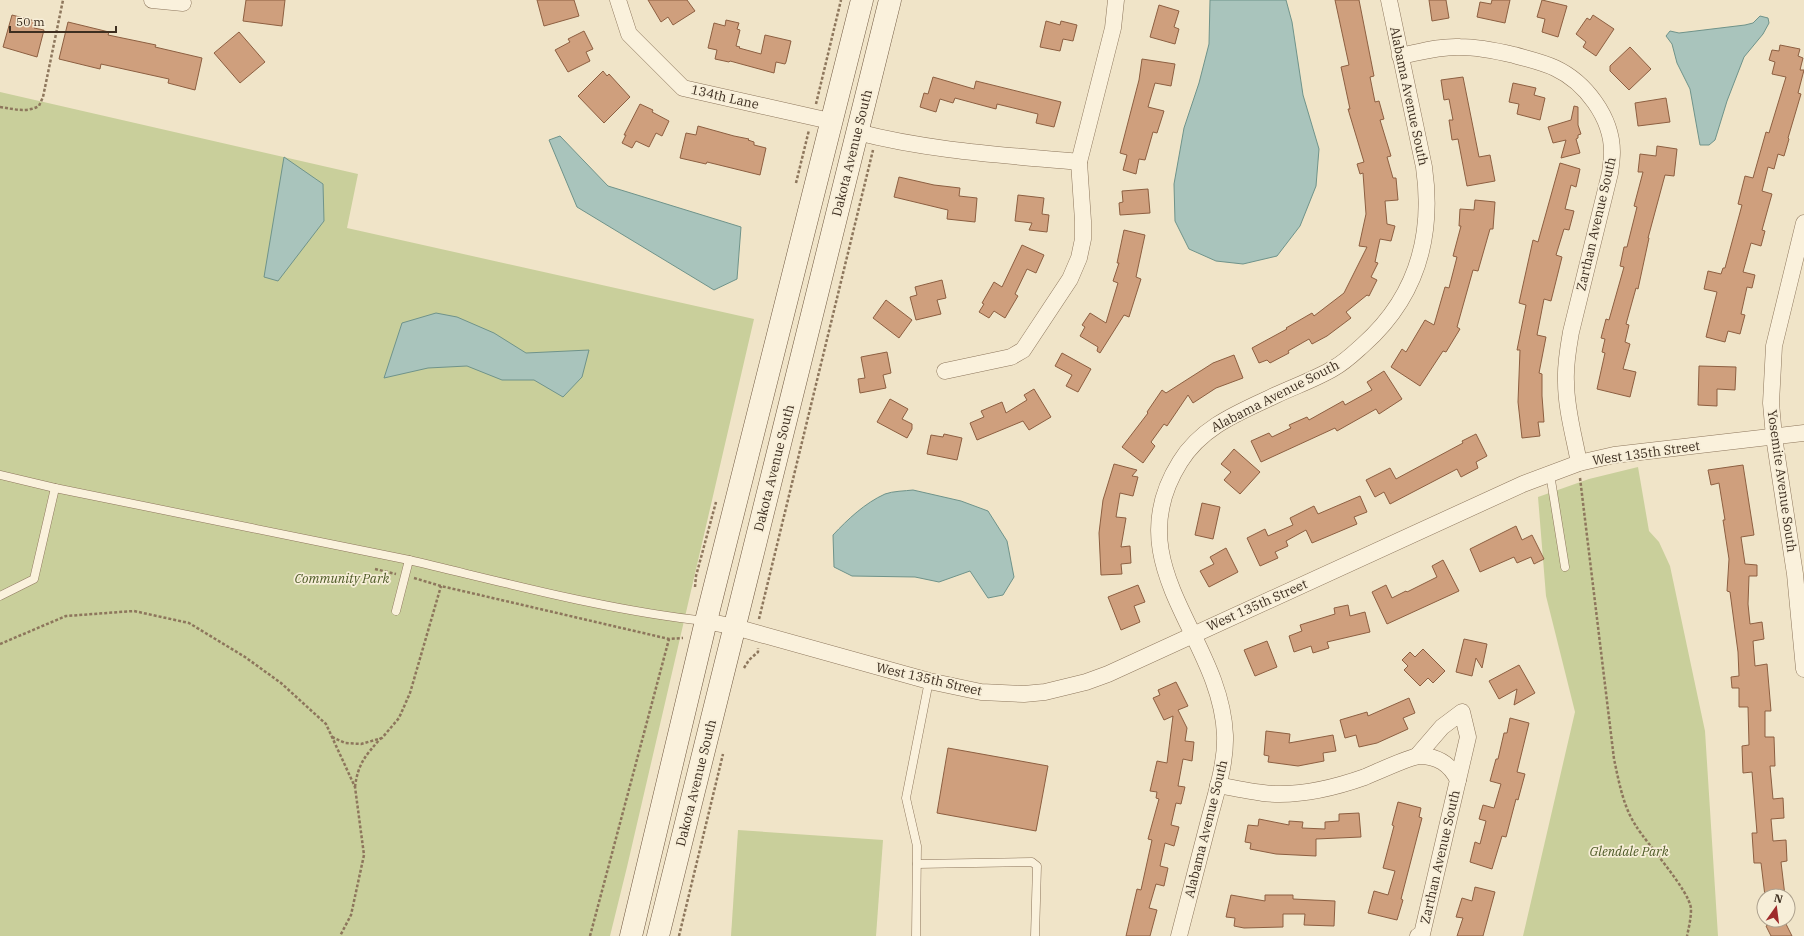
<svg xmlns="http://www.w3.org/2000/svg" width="1804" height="936" viewBox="0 0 1804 936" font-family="'IBM Plex Serif',serif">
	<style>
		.green { fill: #c9cf9b }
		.water { fill: #a9c4bc; stroke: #6f938a }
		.building { fill: #cf9f7d; stroke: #8d5f41 }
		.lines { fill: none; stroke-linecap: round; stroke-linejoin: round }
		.lane-casing { stroke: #8d765c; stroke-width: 9 }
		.street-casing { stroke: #8d765c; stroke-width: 17 }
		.secondary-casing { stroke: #6f573f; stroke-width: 23 }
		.path { stroke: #8d765c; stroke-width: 2.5; stroke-dasharray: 3 2; stroke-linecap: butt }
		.lane { stroke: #faf1dc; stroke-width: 8 }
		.street { stroke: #faf1dc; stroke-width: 16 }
		.secondary { stroke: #faf1dc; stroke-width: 22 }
		.labels { text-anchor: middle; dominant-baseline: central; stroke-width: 3.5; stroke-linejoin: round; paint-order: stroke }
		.street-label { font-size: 13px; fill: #3d2e20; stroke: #f7eed8 }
		.park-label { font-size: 13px; font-style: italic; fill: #4d5a26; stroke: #f7eed8 }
	</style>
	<rect width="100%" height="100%" fill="#f0e4c8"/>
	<g class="green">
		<polygon points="0,92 358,174 347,228 754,319 627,867 610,936 0,936"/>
		<polygon points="1638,467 1649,531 1659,542 1670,566 1705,731 1718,936 1523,936 1575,712 1546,596 1538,497 1589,479"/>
		<polygon points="738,830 883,840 876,936 731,936"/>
	</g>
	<g class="water">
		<polygon points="1210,0 1286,0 1292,22 1303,95 1319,149 1316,186 1300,226 1277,256 1243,264 1216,261 1189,249 1175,221 1174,184 1184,128 1199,83 1209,44"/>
		<polygon points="1760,16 1768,18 1769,23 1763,34 1744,57 1727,101 1715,140 1709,145 1700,145 1690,89 1677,63 1672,44 1666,36 1670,31 1679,33 1745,25 1753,23"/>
		<polygon points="560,136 608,186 741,227 737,279 714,290 577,207 549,140"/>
		<polygon points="284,157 323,184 324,221 278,281 264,277"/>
		<polygon points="436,313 457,317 494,333 526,353 589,350 582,377 563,397 534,380 502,380 467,366 428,368 384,378 402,323"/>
		<path d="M 913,490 L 961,501 L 988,511 L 1007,541 L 1014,577 L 1003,595 L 988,598 L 970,571 L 939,582 L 915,577 L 852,576 L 834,567 L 833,535 C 848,519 865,503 885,494 C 893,491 905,491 913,490 Z"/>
	</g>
	<g class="building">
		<polygon points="246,0 285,0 282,26 243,21"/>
		<polygon points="537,0 574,0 579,16 544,26"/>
		<polygon points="648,0 687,0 695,11 673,25 668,17 661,22"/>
		<polygon points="1335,0 1359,0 1374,76 1370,77 1375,102 1379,101 1384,119 1380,120 1391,156 1387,157 1393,178 1396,178 1398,200 1385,201 1387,224 1395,226 1391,241 1380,239 1375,262 1378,263 1371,277 1377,280 1369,296 1367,295 1346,312 1351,318 1327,336 1312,344 1309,339 1288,351 1289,353 1270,363 1267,360 1259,363 1252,348 1287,329 1286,328 1312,313 1314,316 1344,293 1367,247 1359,246 1366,214 1363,173 1360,174 1357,164 1364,162 1348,109 1350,109 1341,67 1349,65"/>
		<polygon points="1429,0 1446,0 1449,18 1432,21"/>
		<polygon points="1492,0 1510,0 1505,23 1477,17 1480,2 1491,4"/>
		<polygon points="1542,0 1567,6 1558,37 1542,32 1545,19 1537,17"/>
		<polygon points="1159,5 1179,11 1174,27 1179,29 1175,44 1150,37"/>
		<polygon points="12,15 35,21 34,28 44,30 37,57 3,47"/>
		<polygon points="1593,15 1614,29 1596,56 1583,47 1586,42 1576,34 1587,18 1590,20"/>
		<polygon points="726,20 739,23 737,29 740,30 736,46 740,47 739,48 761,54 765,35 791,41 786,62 785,64 776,62 774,73 730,61 729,62 715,59 717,50 708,48 714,23 725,26"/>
		<polygon points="1046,21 1060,25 1061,21 1077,25 1073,41 1063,39 1060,51 1040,47"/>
		<polygon points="68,22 109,32 108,35 156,45 155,47 202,58 195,90 168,83 169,79 101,64 100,69 59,59"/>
		<polygon points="584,31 593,49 586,52 590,61 568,72 555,50 570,42 568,39"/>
		<polygon points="239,32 265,62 240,83 214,53"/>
		<polygon points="1780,45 1800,49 1798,56 1803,58 1800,70 1804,70 1798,93 1801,94 1788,138 1789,139 1784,156 1778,154 1774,169 1768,167 1762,191 1772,194 1762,230 1765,231 1761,246 1751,243 1743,272 1755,275 1752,288 1747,287 1741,314 1745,315 1740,334 1728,331 1725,342 1706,337 1717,292 1704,289 1708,271 1721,274 1723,268 1725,268 1742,205 1738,204 1745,176 1753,178 1766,132 1769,133 1786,77 1772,74 1775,62 1769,60 1772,50 1779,51"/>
		<polygon points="1630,47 1651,69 1629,90 1610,71 1610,66"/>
		<polygon points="1142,59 1175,64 1171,86 1155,83 1148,107 1164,111 1157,133 1153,132 1145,160 1139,159 1136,174 1123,170 1127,155 1120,153 1139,80"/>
		<polygon points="603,71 607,76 609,74 630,97 604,123 578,96"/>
		<polygon points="933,77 974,89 976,81 1061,102 1054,127 1036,123 1038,114 997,104 996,109 955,98 953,103 940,99 936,112 920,107 924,93 928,94"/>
		<polygon points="1463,77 1479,157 1490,155 1495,181 1467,186 1458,139 1452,140 1449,120 1453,120 1449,99 1444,100 1441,80"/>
		<polygon points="1513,83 1536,88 1534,95 1545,98 1540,120 1517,114 1519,104 1509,102"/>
		<polygon points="1666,98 1670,122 1638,126 1635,103"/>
		<polygon points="640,104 653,110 652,112 669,121 662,136 656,133 649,147 636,141 632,148 622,143 626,135 624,135"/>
		<polygon points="1574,106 1578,107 1578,125 1581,134 1578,135 1578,138 1576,139 1580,153 1561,158 1566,140 1553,143 1548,127 1571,120"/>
		<polygon points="698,126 734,136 749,139 748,140 754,142 754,145 766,148 760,175 707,162 706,164 680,158 686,133 696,135"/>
		<polygon points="1657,146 1677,149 1674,176 1665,175 1648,238 1649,238 1638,289 1636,288 1626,324 1629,325 1625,342 1630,344 1623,369 1636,372 1630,397 1597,389 1605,353 1602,352 1605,339 1601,338 1606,319 1609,320 1624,267 1620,266 1624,247 1627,247 1637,207 1634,206 1643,172 1638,172 1640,154 1656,156"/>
		<polygon points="1560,163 1580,169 1576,187 1571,185 1565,209 1574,211 1569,230 1564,229 1556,255 1562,257 1551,301 1544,299 1537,335 1546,337 1539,373 1542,374 1542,396 1544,422 1538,422 1540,436 1522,438 1518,402 1520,350 1517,350 1526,305 1519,303 1533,240 1538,242"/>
		<polygon points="899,177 934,185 960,188 959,196 977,198 975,222 947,219 948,210 894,197"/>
		<polygon points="1148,189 1150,213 1120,215 1119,203 1123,202 1122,191"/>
		<polygon points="1018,195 1044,198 1042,214 1049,215 1047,232 1029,230 1032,223 1015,221"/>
		<polygon points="1475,200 1495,202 1493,229 1490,229 1478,271 1473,270 1457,327 1460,329 1446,352 1443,351 1420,386 1391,367 1402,349 1406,352 1425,320 1434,325 1445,287 1449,288 1457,257 1453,256 1461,226 1459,226 1460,209 1474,210"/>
		<polygon points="1124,230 1145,235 1136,277 1141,279 1129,317 1124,315 1100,353 1097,351 1098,347 1080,336 1085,327 1082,325 1090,313 1106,323 1118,283 1113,281 1119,263 1117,263"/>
		<polygon points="1022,245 1044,255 1036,273 1027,269 1015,294 1018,296 1005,318 994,311 989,318 979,312 984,304 982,303 994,282 1002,287"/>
		<polygon points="942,280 946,298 937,300 941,314 916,320 910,297 917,295 915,287"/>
		<polygon points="886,300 912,320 899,338 873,318"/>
		<polygon points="887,352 891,373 883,375 886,388 860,393 858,379 865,378 861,357"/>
		<polygon points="1062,353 1091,369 1078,392 1066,386 1072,375 1055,366"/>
		<polygon points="1234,355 1243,378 1216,388 1193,403 1188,395 1167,426 1164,424 1151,442 1155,446 1143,463 1122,447 1148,413 1147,412 1162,390 1166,393 1213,363"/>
		<polygon points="1699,366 1736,367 1735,390 1717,389 1717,406 1698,405"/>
		<polygon points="1384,371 1402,399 1379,414 1376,409 1337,431 1335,428 1261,462 1251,441 1269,433 1272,437 1291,428 1289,425 1307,417 1309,420 1343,401 1345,405 1372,390 1367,382"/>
		<polygon points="1034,389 1051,417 1029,430 1023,421 977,440 970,423 984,417 981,411 1002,402 1006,413 1027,400 1024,395"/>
		<polygon points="890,399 908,409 902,419 912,424 912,429 907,438 877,422"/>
		<polygon points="944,434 962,438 957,460 927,454 931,435 943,437"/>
		<polygon points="1476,434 1487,456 1476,462 1478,468 1461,477 1457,469 1390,504 1384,492 1375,497 1366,480 1390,468 1396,479 1463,443 1462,441"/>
		<polygon points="1234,449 1260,472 1240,494 1224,480 1231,472 1221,464"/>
		<polygon points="1114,464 1137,470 1132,476 1138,477 1133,496 1120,493 1116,517 1126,518 1121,547 1130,546 1131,563 1121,564 1122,574 1101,575 1099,533 1103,500"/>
		<polygon points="1743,465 1754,535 1741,537 1745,564 1757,565 1757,576 1749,576 1748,604 1750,624 1762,622 1764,639 1753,641 1755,666 1767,664 1771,711 1765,711 1765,737 1774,737 1775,766 1770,766 1773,799 1783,798 1784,818 1771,819 1773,841 1786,840 1787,861 1781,862 1785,896 1765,896 1761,863 1754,863 1752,833 1757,833 1752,772 1743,773 1742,746 1749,745 1748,707 1739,707 1739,688 1732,688 1731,677 1739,676 1738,652 1730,592 1727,591 1729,559 1723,520 1725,520 1719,483 1711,485 1708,470"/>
		<polygon points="1360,496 1367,512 1354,517 1357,524 1312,543 1306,530 1286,541 1288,546 1275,552 1278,558 1260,566 1247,538 1265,529 1268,536 1293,525 1290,518 1314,506 1318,514"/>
		<polygon points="1202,503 1220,507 1213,539 1195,535"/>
		<polygon points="1516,526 1522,540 1532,535 1544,559 1534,564 1531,557 1517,563 1514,557 1480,572 1470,549"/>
		<polygon points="1226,548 1238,572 1209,587 1200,571 1214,564 1210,557"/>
		<polygon points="1443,560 1459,591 1387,624 1372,592 1386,585 1392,598 1406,591 1407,592 1437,577 1432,566"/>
		<polygon points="1138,585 1145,602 1134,606 1140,622 1121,630 1108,597"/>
		<polygon points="1348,605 1350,616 1365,612 1370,632 1327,642 1329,648 1313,653 1311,646 1294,652 1289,636 1302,631 1300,625 1335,614 1334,608"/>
		<polygon points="1464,639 1487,644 1482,668 1476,658 1472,676 1456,672"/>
		<polygon points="1267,641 1277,667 1255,676 1244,650"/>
		<polygon points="1423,649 1445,671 1433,683 1428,678 1420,686 1404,670 1408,666 1402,660 1410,652 1415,657"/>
		<polygon points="1519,665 1535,693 1514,705 1517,689 1499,699 1489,681"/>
		<polygon points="1176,682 1188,706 1178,710 1187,728 1185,741 1194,742 1192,761 1183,759 1178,786 1185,787 1181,804 1176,803 1171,825 1179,827 1174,846 1165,843 1160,866 1168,868 1164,886 1156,884 1149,908 1157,910 1150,936 1126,936 1137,889 1141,890 1152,840 1148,839 1159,799 1156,798 1157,792 1150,791 1157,761 1167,763 1173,716 1164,720 1153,698 1160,695 1158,690"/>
		<polygon points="1409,698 1415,713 1403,718 1408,729 1377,743 1359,747 1356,735 1345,738 1340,720 1367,712 1368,716"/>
		<polygon points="1510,718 1529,723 1517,772 1525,774 1518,800 1516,799 1506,837 1502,836 1492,869 1470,862 1475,842 1480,844 1486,821 1479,819 1483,805 1494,808 1501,784 1490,781 1496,759 1498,759 1504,733 1507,733"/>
		<polygon points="1266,731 1290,734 1289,743 1333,735 1336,751 1323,753 1324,761 1298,766 1268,762 1269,756 1264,755"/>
		<polygon points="948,748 1048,766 1036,831 937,813"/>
		<polygon points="1398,802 1421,808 1419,817 1422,818 1401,899 1403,900 1397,920 1368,913 1374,891 1388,895 1395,871 1383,868 1394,826 1392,825"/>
		<polygon points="1359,813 1361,837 1316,839 1316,856 1276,854 1250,849 1251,843 1245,842 1248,825 1258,826 1259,819 1289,825 1289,821 1303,822 1302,828 1325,829 1325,822 1339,821 1339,814"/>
		<polygon points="1475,887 1495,892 1483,936 1457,936 1463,918 1456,917 1462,898 1472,901"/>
		<polygon points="1231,895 1265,901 1265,895 1293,895 1293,899 1335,901 1334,926 1304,925 1305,914 1283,914 1283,927 1244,928 1234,926 1235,918 1226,917"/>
		<polygon points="1777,920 1784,920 1792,936 1771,936 1766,926"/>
	</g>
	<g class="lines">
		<g class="lane-casing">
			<g id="lane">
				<polyline points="1550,474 1565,567"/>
				<polyline points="0,475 55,488 409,560"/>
				<polyline points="0,596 34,579 55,488"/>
				<path d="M 396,611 L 409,560 C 507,583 605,610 705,621"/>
				<polyline points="917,864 1032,862 1037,866 1035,936"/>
				<polyline points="916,936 917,846 906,798 929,681"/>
			</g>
		</g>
		<g class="street-casing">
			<g id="street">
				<polyline points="152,0 183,3"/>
				<polyline points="618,0 629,34 683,88 830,121"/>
				<path d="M 1400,56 C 1420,52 1440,46 1460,47 C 1478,47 1497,51 1514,55 C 1528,59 1542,62 1555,68 C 1585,82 1612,117 1612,152 C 1612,159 1611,166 1610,173 L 1571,332 C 1568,349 1565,365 1566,382 C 1566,409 1574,436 1579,463"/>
				<path d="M 857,132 C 930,151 1004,155 1079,162"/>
				<polyline points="1804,223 1774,346 1771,403 1774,437 1795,574 1804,669"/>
				<polyline points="945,371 1011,357 1023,350 1070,279 1079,258 1083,239 1083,221 1079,162 1113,28 1116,0"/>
				<polyline points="706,621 735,627 929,681 981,692 1024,694 1045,692 1086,682 1108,674 1523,484 1579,463 1614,455 1804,433"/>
				<polyline points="1417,756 1442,727 1462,712 1468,737 1458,780"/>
				<path d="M 1218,785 C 1233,788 1248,791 1263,793 C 1297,797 1334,788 1365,777 C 1377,772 1409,757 1419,756 C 1438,756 1450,764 1458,780 L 1422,934 L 1418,936"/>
				<path d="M 1179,936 C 1189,897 1199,859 1209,820 C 1216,793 1226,764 1225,735 C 1221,636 1115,565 1180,462 C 1202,426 1240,412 1276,395 C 1295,386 1316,379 1334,368 C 1345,362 1354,353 1363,345 C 1417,297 1434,237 1424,167 L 1389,0"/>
			</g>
		</g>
		<g class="secondary-casing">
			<g id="secondary">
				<polyline points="631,936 706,621 862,0"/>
				<polyline points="658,936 890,0"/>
			</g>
		</g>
		<g class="path">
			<polyline points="816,104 841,0"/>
			<path d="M 0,107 C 14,109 26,113 39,106 L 43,97 L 63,0"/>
			<polyline points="796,183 809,130"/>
			<path d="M 1580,478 L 1614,759 C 1619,782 1623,806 1636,826 C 1647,844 1690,891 1691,909 C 1691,918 1689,927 1687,936"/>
			<polyline points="375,569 396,574"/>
			<polyline points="414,578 441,586 669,639 683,638"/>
			<polyline points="695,587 696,576 716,502"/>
			<polyline points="759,619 873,150"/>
			<polyline points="0,644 66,616 134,611 189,623 245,657 281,683 326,724 355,787 364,855 351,915 340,936"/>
			<polyline points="744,668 749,660 758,652 758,648"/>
			<polyline points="332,737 345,743 361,744 382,738 399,718 410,693 441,586"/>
			<path d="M 355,787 C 358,763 366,755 381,738"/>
			<polyline points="590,936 669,639"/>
			<polyline points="679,936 723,754"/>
		</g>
		<use href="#lane" class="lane"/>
		<use href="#street" class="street"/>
		<use href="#secondary" class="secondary"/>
	</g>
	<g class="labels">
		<g class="street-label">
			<text transform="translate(1409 96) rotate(78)">Alabama Avenue South</text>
			<text transform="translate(725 97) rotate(13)">134th Lane</text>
			<text transform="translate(852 153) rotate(-76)">Dakota Avenue South</text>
			<text transform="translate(1596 224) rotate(-77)">Zarthan Avenue South</text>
			<text transform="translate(1275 396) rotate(-27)">Alabama Avenue South</text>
			<text transform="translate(1646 453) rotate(-8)">West 135th Street</text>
			<text transform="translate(774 468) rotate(-76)">Dakota Avenue South</text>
			<text transform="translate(1782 481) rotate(82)">Yosemite Avenue South</text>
			<text transform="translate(1257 605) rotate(-24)">West 135th Street</text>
			<text transform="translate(929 679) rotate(13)">West 135th Street</text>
			<text transform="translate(696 783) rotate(-76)">Dakota Avenue South</text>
			<text transform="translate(1206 829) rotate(-76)">Alabama Avenue South</text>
			<text transform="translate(1440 857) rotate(-77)">Zarthan Avenue South</text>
		</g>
		<g class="park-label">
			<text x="342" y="578">Community Park</text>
			<text x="1629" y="851">Glendale Park</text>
		</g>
	</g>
	<g transform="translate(1776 908) rotate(14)"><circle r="19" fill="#f7eed8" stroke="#ada18e"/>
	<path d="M0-3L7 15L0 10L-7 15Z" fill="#9e2a2b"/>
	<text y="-6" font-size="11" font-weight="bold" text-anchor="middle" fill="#3d2e20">N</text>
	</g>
	<path d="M10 26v6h106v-6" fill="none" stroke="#3d2e20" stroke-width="2"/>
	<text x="16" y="26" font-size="12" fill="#3d2e20" stroke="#f7eed8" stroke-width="3" paint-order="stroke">50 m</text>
</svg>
